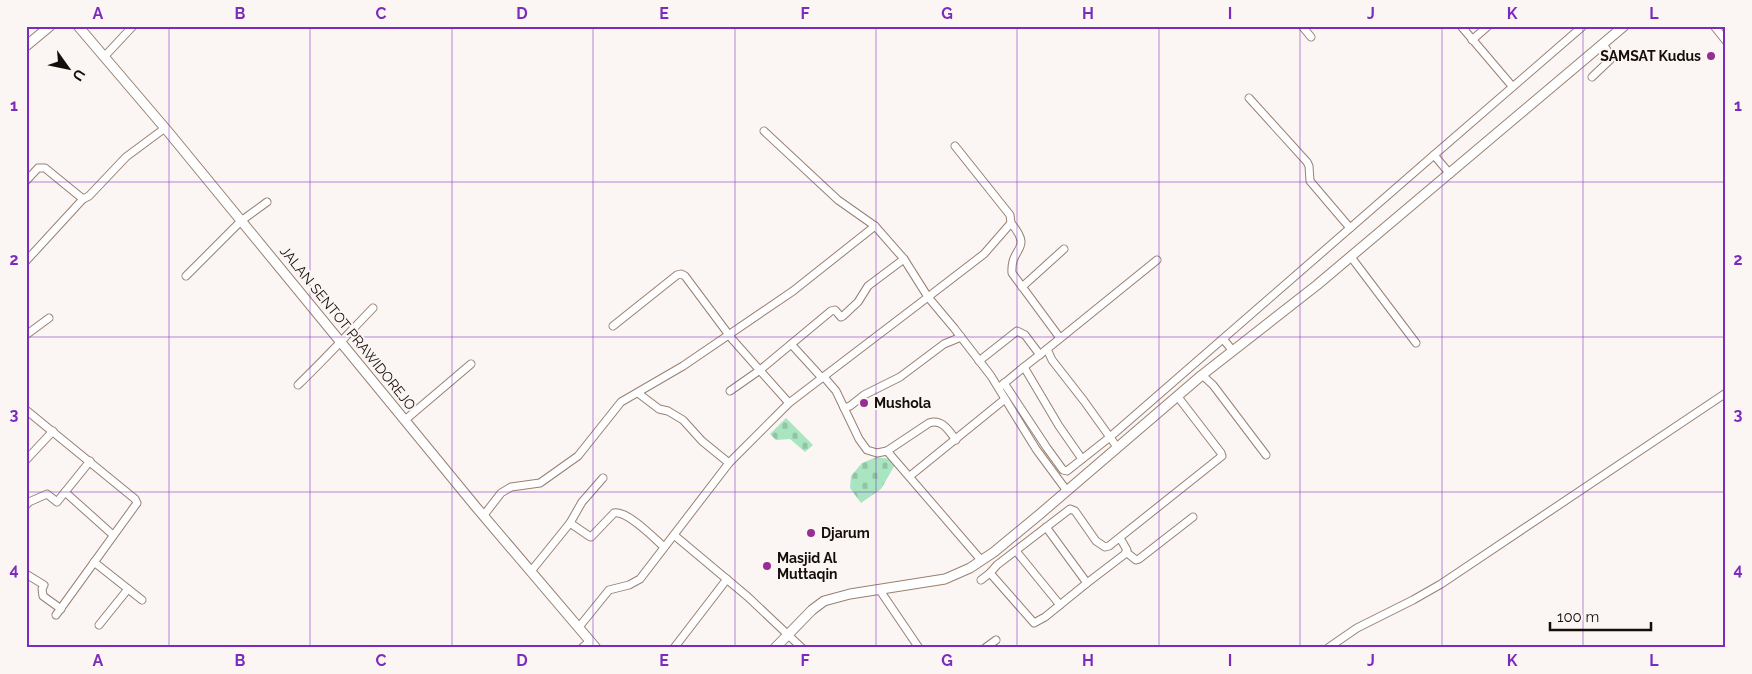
<svg xmlns="http://www.w3.org/2000/svg" width="1752" height="674" viewBox="0 0 1752 674" font-family="Raleway,sans-serif">
	<style>
		.cemetery { fill: url(#cemetery-stones) }
		.lines { fill: none; stroke-linecap: round; stroke-linejoin: round }
		.minor-casing { stroke: #988072; stroke-width: 9 }
		.tertiary-casing { stroke: #988072; stroke-width: 11 }
		.secondary-casing { stroke: #988072; stroke-width: 11 }
		.minor { stroke: #fff; stroke-width: 7 }
		.tertiary { stroke: #fff; stroke-width: 9 }
		.secondary { stroke: #fff; stroke-width: 9 }
		.grid { fill: none; stroke: #7b2cbf; stroke-width: 1; stroke-opacity: 0.55 }
		.poi-dot { fill: #972e92; stroke: #fbf6f3; stroke-width: 2 }
		.labels { text-anchor: middle; dominant-baseline: central; stroke-width: 4; stroke-linejoin: round; paint-order: stroke }
		.poi-label { font-size: 14px; font-weight: bold; fill: #160d08; stroke: #fbf6f3; text-anchor: start }
		.street-label { font-size: 14px; fill: #160d08; stroke: #fbf6f3 }
		.neatline { fill: none; stroke: #7b2cbf; stroke-width: 2 }
		.grid-label { font-size: 16px; text-anchor: middle; font-weight: bold; fill: #7b2cbf }
	</style>
	<defs>
		<pattern id="cemetery-stones" width="16" height="16" patternUnits="userSpaceOnUse" patternTransform="scale(1.25)"><rect width="16" height="16" fill="#a9e5c0"/><path d="M2 7V4a2 2 0 0 1 4 0v3zM10 15v-3a2 2 0 0 1 4 0v3z" fill="#91c3a4"/></pattern>
	</defs>
	<rect width="100%" height="100%" fill="#fbf6f3"/>
	<g class="cemetery">
		<polygon points="786,418 813,445 805,452 790,439 776,440 770,434"/>
		<polygon points="877,457 890,459 896,463 881,489 861,503 850,488 851,476 862,463"/>
	</g>
	<g class="lines">
		<g class="minor-casing">
			<g id="minor">
				<polyline points="1302,26 1311,37"/>
				<polyline points="1461,26 1512,86"/>
				<polyline points="1714,26 1726,41"/>
				<polyline points="1472,40 1488,26"/>
				<polyline points="104,57 133,26"/>
				<polyline points="1592,77 1612,58 1603,44"/>
				<polyline points="1249,98 1307,162 1309,166 1310,181 1350,228"/>
				<polyline points="955,146 1010,215 1011,223 984,254 928,297 954,328 991,376 1036,449 1067,491"/>
				<polyline points="1450,174 1434,155 1583,26"/>
				<polyline points="26,181 38,168 45,168 83,199 89,196 126,157 165,128"/>
				<path d="M 1011,223 C 1034,251 1010,246 1012,273 L 1060,338"/>
				<polyline points="1351,257 1416,343"/>
				<polyline points="26,261 83,199"/>
				<polyline points="186,276 241,221 267,202"/>
				<polyline points="1022,287 1064,249"/>
				<polyline points="613,326 677,275 681,274 685,276 732,339 789,403"/>
				<polyline points="26,335 49,318"/>
				<polyline points="1223,339 1233,351"/>
				<polyline points="791,344 822,378"/>
				<polyline points="1047,349 1024,367 1059,426 1082,459"/>
				<polyline points="979,361 1017,331 1025,335 1040,355"/>
				<polyline points="1202,375 1213,385 1266,455"/>
				<polyline points="824,377 836,391 859,439 867,450 877,453 887,451 981,560"/>
				<polyline points="1004,383 1047,448 1063,470 1067,471 1110,437 1434,155"/>
				<path d="M 298,385 C 324,360 348,334 373,308"/>
				<polyline points="1001,386 1024,367"/>
				<polyline points="730,391 760,370 831,311 835,310 841,317 843,316 858,302 868,286 904,259"/>
				<polyline points="638,393 659,409 668,411 683,420 702,441 729,463"/>
				<polyline points="844,408 850,406 864,395 900,377 944,344 961,337"/>
				<polyline points="26,410 135,499 137,503 56,615"/>
				<polyline points="405,420 471,364"/>
				<polyline points="1117,447 1084,401 1052,360 1047,349 1157,260"/>
				<path d="M 887,451 L 929,423 C 942,418 949,431 956,440"/>
				<polyline points="26,460 53,431"/>
				<polyline points="910,476 1005,399"/>
				<polyline points="65,492 113,535"/>
				<polyline points="26,505 29,502 47,494 57,502 90,461"/>
				<polyline points="484,515 501,493 511,487 540,483 578,456 621,402 683,366 793,291 875,226"/>
				<polyline points="570,523 582,502 603,478"/>
				<polyline points="1046,527 1087,583 1045,617 1034,623 990,573 997,565 1070,509 1075,511 1096,541 1105,547 1109,546 1222,456 1221,453 1178,397"/>
				<polyline points="674,535 748,597 802,648"/>
				<polyline points="1016,551 1060,605"/>
				<polyline points="1126,552 1136,560 1139,559 1193,517"/>
				<polyline points="94,562 142,600"/>
				<path d="M 532,570 L 570,523 L 589,536 L 591,537 L 614,513 C 627,510 654,538 664,547"/>
				<polyline points="26,574 44,585 42,589 43,596 61,609"/>
				<polyline points="981,580 990,573"/>
				<polyline points="1087,583 1125,554 1127,550 1120,538"/>
				<polyline points="879,589 919,648"/>
				<polyline points="99,625 128,589"/>
				<polyline points="579,627 609,590 629,585 640,579 729,463 789,403 928,297 904,259 875,226 838,200 764,131"/>
				<polyline points="582,648 590,641"/>
				<polyline points="674,648 727,579"/>
				<polyline points="985,648 996,640"/>
				<polyline points="1328,648 1357,628 1413,600 1441,584 1726,393"/>
			</g>
		</g>
		<g class="tertiary-casing">
			<polyline id="tertiary" points="775,648 812,610 824,601 850,594 945,579 970,568 994,552 1040,514 1202,375 1317,285 1624,26"/>
		</g>
		<g class="secondary-casing">
			<g id="secondary">
				<polyline points="78,26 170,134 476,507 596,648"/>
				<polyline points="26,46 50,26"/>
			</g>
		</g>
		<use href="#minor" class="minor"/>
		<use href="#tertiary" class="tertiary"/>
		<use href="#secondary" class="secondary"/>
	</g>
	<path class="grid" d="M 169,26 L 169,648M 310,26 L 310,648M 452,26 L 452,648M 593,26 L 593,648M 735,26 L 735,648M 876,26 L 876,648M 1017,26 L 1017,648M 1159,26 L 1159,648M 1300,26 L 1300,648M 1442,26 L 1442,648M 1583,26 L 1583,648M 26,182 L 1726,182M 26,337 L 1726,337M 26,492 L 1726,492"/>
	<g class="poi-dot">
		<circle cx="1711" cy="56" r="5"/>
		<circle cx="864" cy="403" r="5"/>
		<circle cx="811" cy="533" r="5"/>
		<circle cx="767" cy="566" r="5"/>
	</g>
	<g class="labels">
		<g class="poi-label">
			<text x="1701" y="56" text-anchor="end">SAMSAT Kudus</text>
			<text x="874" y="403">Mushola</text>
			<text x="821" y="533">Djarum</text>
			<text x="777" y="558">Masjid Al<tspan x="777" dy="16">Muttaqin</tspan></text>
		</g>
		<g class="street-label">
			<text transform="translate(348 328) rotate(51)">JALAN SENTOT PRAWIDOREJO</text>
		</g>
	</g>
	<rect width="1752" height="674" fill="none" stroke="#fbf6f3" stroke-width="55"/>
	<g transform="translate(68 68) rotate(123)" stroke="#fbf6f3" stroke-width="4" paint-order="stroke">
	<path d="M0-4L9 19L0 12L-9 19Z" fill="#160d08"/>
	<text y="-8" font-size="14" font-weight="bold" text-anchor="middle" fill="#160d08">U</text>
	</g>
	<path d="M1550 622v8h101v-8" fill="none" stroke="#160d08" stroke-width="2.5"/>
	<text x="1557" y="622" font-size="15" fill="#160d08" stroke="#fbf6f3" stroke-width="4" paint-order="stroke">100 m</text>
	<rect x="28" y="28" width="1696" height="618" class="neatline"/>
	<g class="grid-label">
		<text x="98" y="19">A</text>
		<text x="240" y="19">B</text>
		<text x="381" y="19">C</text>
		<text x="522" y="19">D</text>
		<text x="664" y="19">E</text>
		<text x="805" y="19">F</text>
		<text x="947" y="19">G</text>
		<text x="1088" y="19">H</text>
		<text x="1230" y="19">I</text>
		<text x="1371" y="19">J</text>
		<text x="1512" y="19">K</text>
		<text x="1654" y="19">L</text>
		<text x="14" y="111">1</text>
		<text x="1738" y="111">1</text>
		<text x="14" y="265">2</text>
		<text x="1738" y="265">2</text>
		<text x="14" y="420">3</text>
		<text x="1738" y="420">3</text>
		<text x="14" y="575">4</text>
		<text x="1738" y="575">4</text>
		<text x="98" y="666">A</text>
		<text x="240" y="666">B</text>
		<text x="381" y="666">C</text>
		<text x="522" y="666">D</text>
		<text x="664" y="666">E</text>
		<text x="805" y="666">F</text>
		<text x="947" y="666">G</text>
		<text x="1088" y="666">H</text>
		<text x="1230" y="666">I</text>
		<text x="1371" y="666">J</text>
		<text x="1512" y="666">K</text>
		<text x="1654" y="666">L</text>
	</g>
</svg>
